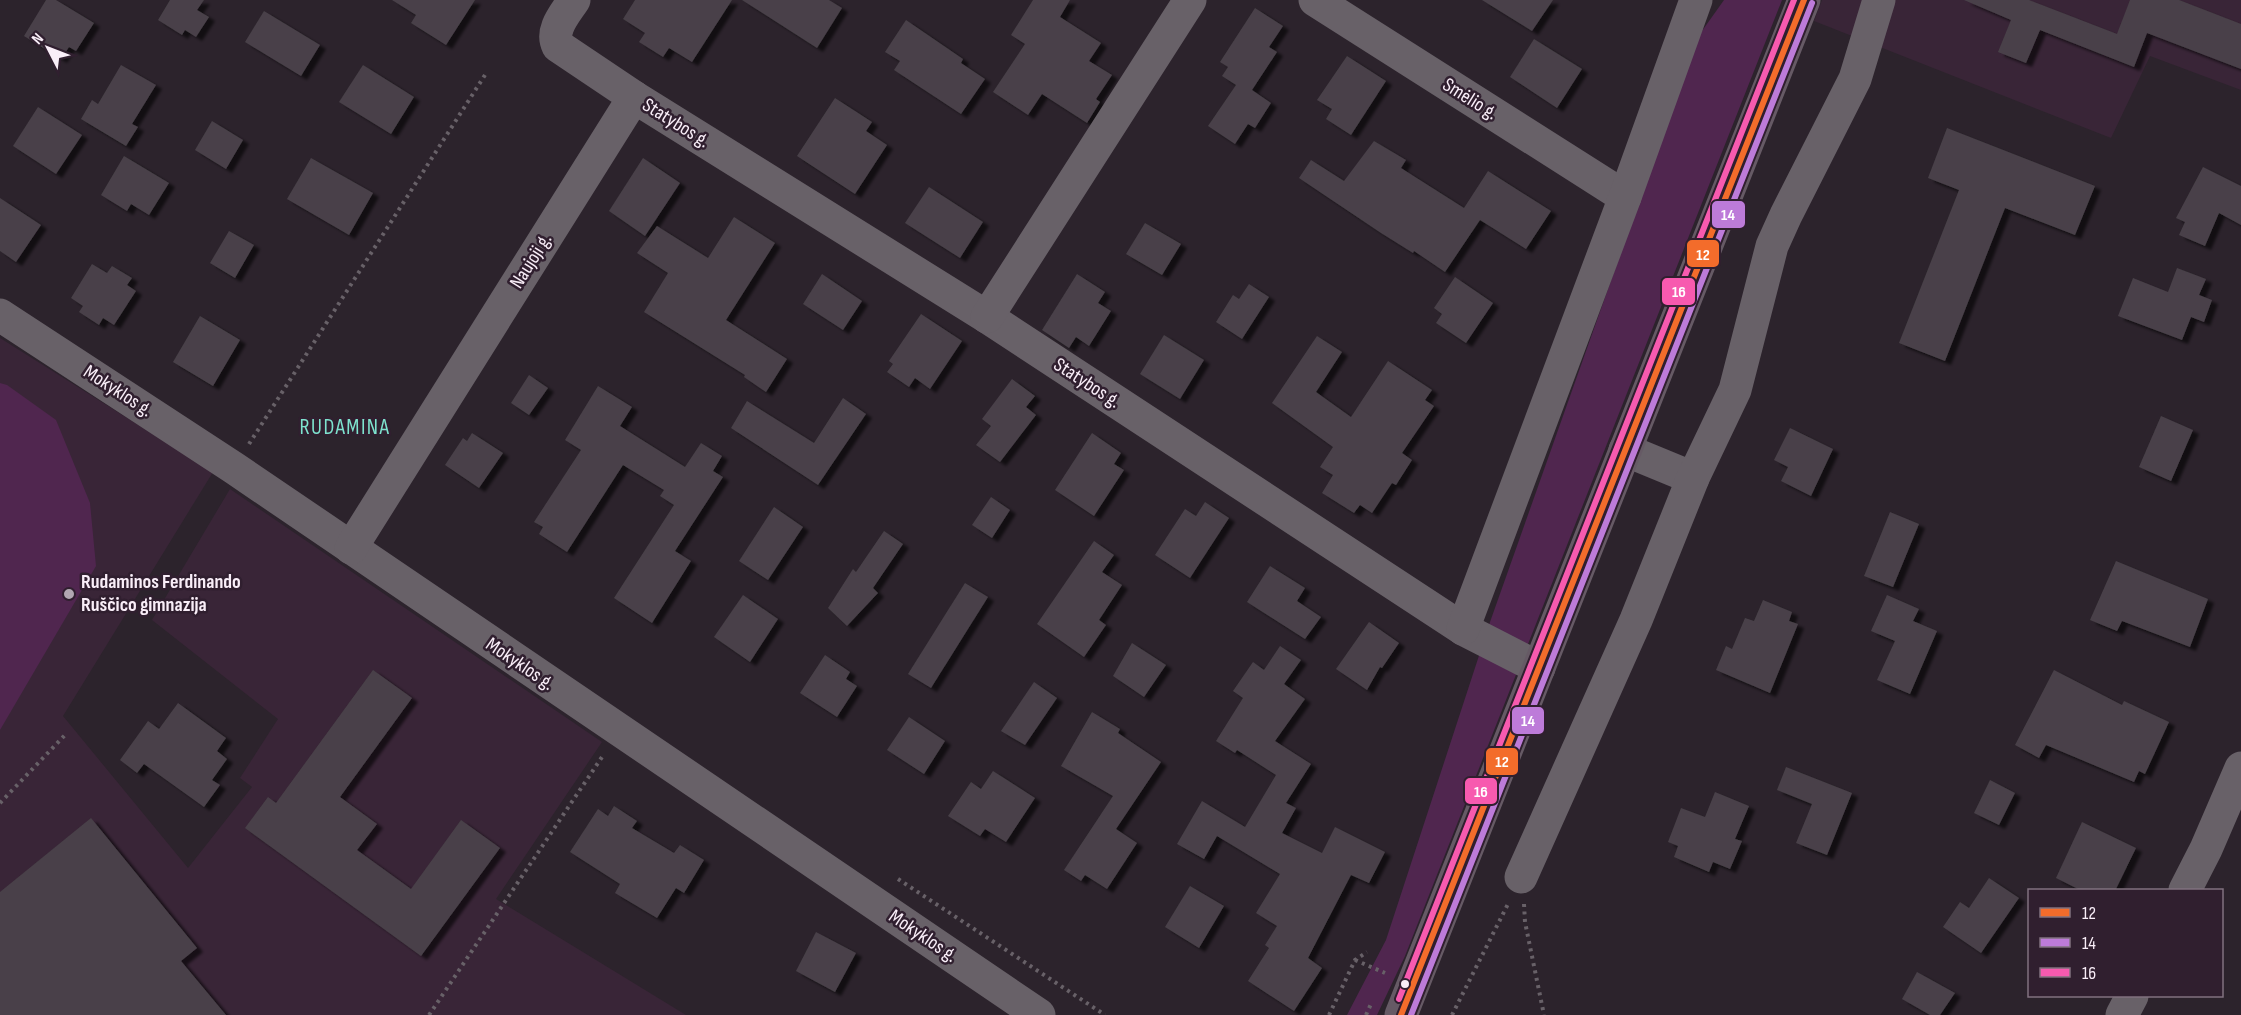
<svg xmlns="http://www.w3.org/2000/svg" width="2241" height="1015" viewBox="0 0 2241 1015" font-family="'Sofia Sans Condensed',sans-serif">
	<style>
		.built { fill: #392537 }
		.green { fill: #50264f }
		.building { fill: #484148; filter: url(#shadow) }
		.lines { fill: none; stroke-linecap: round; stroke-linejoin: round }
		.path { stroke: #686168; stroke-width: 4; stroke-dasharray: 3 4.5; stroke-linecap: butt }
		.minor { stroke: #686168; stroke-width: 33 }
		.major { stroke: #665a65; stroke-width: 33 }
		.bus-1-casing { stroke: #301f2f; stroke-width: 10 }
		.bus-2-casing { stroke: #301f2f; stroke-width: 10 }
		.bus-3-casing { stroke: #301f2f; stroke-width: 10 }
		.bus-1 { stroke: #f36c2b; stroke-width: 6 }
		.bus-2 { stroke: #bd7bd9; stroke-width: 6 }
		.bus-3 { stroke: #f75aaf; stroke-width: 6 }
		.poi-dot { fill: #b1a7b1; stroke: #301f2f; stroke-width: 2 }
		.bus-dot { fill: #f9eef8; stroke: #301f2f; stroke-width: 2 }
		.labels { text-anchor: middle; dominant-baseline: central; stroke-width: 5; stroke-linejoin: round; paint-order: stroke }
		.street-label { font-size: 20px; fill: #f9eef8; stroke: #301f2f }
		.poi-label { font-size: 20px; font-weight: bold; fill: #f9eef8; stroke: #301f2f; text-anchor: start }
		.quarter-label { font-size: 22px; letter-spacing: 1.5px; fill: #7ee3ce; stroke: #301f2f }
		.line-badge { stroke: #301f2f; stroke-width: 2 }
		.badge-label { font-size: 16px; text-anchor: middle; font-weight: bold; fill: #fff }
	</style>
	<defs>
		<filter id="shadow"><feDropShadow dx="6" dy="4" stdDeviation="1.5" flood-color="#0009"/></filter>
	</defs>
	<rect width="100%" height="100%" fill="#2c232c"/>
	<g class="built">
		<polygon points="1822,0 2241,0 2241,90 2150,56 2111,138 1814,21"/>
		<polygon points="0,338 213,472 63,716 188,868 252,787 240,778 278,719 152,620 230,489 602,742 496,899 686,1015 0,1015"/>
	</g>
	<g class="green">
		<polygon points="1724,0 1782,0 1405,956 1377,1015 1347,1015 1386,940 1490,622 1697,38"/>
		<polygon points="0,383 7,385 56,420 90,503 96,566 0,730"/>
	</g>
	<g class="building">
		<polygon points="46,0 56,0 94,23 76,51 69,47 61,59 24,36"/>
		<polygon points="170,0 204,0 197,10 209,17 196,37 185,30 182,35 158,20"/>
		<polygon points="392,0 475,0 446,45 411,23 416,15"/>
		<polygon points="635,0 732,0 692,62 669,48 663,57 639,42 645,33 623,19"/>
		<polygon points="742,0 829,0 842,8 817,48"/>
		<polygon points="1033,0 1070,0 1060,17 1101,43 1089,61 1112,75 1096,99 1100,102 1087,123 1042,94 1028,115 993,92 1025,44 1011,35"/>
		<polygon points="1482,0 1553,0 1532,31"/>
		<polygon points="1964,0 2029,0 2117,34 2130,0 2179,0 2241,24 2241,69 2147,33 2134,67 2040,30 2026,63 1998,52 2011,20"/>
		<polygon points="1255,8 1283,26 1269,47 1277,52 1252,90 1271,103 1255,128 1248,124 1235,144 1208,126 1236,85 1222,76 1228,67 1220,62"/>
		<polygon points="264,11 320,45 301,76 245,42"/>
		<polygon points="906,20 963,59 961,63 985,79 961,114 894,70 900,61 885,52"/>
		<polygon points="1534,39 1582,69 1557,108 1510,77"/>
		<polygon points="1347,56 1386,81 1351,135 1326,119 1332,109 1317,100"/>
		<polygon points="121,65 156,85 132,124 138,127 126,146 81,119 92,100 98,104"/>
		<polygon points="363,65 414,97 391,134 339,102"/>
		<polygon points="835,98 872,122 866,131 887,145 855,194 797,156"/>
		<polygon points="38,107 82,135 56,174 13,146"/>
		<polygon points="212,121 243,140 226,169 195,150"/>
		<polygon points="1947,128 2095,186 2075,235 2005,208 1945,361 1899,343 1959,190 1928,178"/>
		<polygon points="1374,141 1406,160 1401,168 1464,208 1488,171 1551,211 1526,249 1480,220 1445,272 1414,251 1413,253 1381,233 1299,178 1311,160 1344,181"/>
		<polygon points="124,156 169,183 149,215 131,204 127,211 101,195"/>
		<polygon points="311,158 373,193 349,235 287,199"/>
		<polygon points="643,158 680,183 645,236 609,211"/>
		<polygon points="2203,167 2241,186 2241,225 2219,213 2205,246 2179,235 2185,222 2176,218"/>
		<polygon points="929,187 983,222 960,258 905,223"/>
		<polygon points="0,198 41,225 16,262 0,251"/>
		<polygon points="734,217 775,243 726,320 787,359 766,392 744,377 745,375 644,312 668,273 637,253 657,226 708,258"/>
		<polygon points="1145,223 1181,244 1162,275 1126,254"/>
		<polygon points="229,231 254,245 235,278 210,263"/>
		<polygon points="92,264 107,273 112,266 132,278 127,285 136,291 114,325 103,318 99,325 79,312 83,306 71,298"/>
		<polygon points="2177,268 2206,279 2199,295 2212,300 2204,322 2191,317 2182,340 2118,316 2133,278 2168,292"/>
		<polygon points="822,274 862,301 843,330 803,304"/>
		<polygon points="1077,274 1105,292 1098,303 1111,311 1089,346 1076,337 1069,348 1042,330"/>
		<polygon points="1455,277 1493,303 1466,343 1436,323 1442,314 1434,308"/>
		<polygon points="1249,284 1269,297 1242,339 1216,322 1233,295 1239,299"/>
		<polygon points="921,314 962,341 930,389 915,378 909,387 887,372 893,364 889,361"/>
		<polygon points="200,316 240,340 213,386 173,362"/>
		<polygon points="1164,335 1204,360 1180,399 1140,374"/>
		<polygon points="1317,336 1342,352 1316,392 1351,417 1388,361 1432,390 1425,400 1434,406 1402,453 1412,460 1396,485 1392,483 1372,513 1360,505 1354,513 1322,493 1333,475 1320,467 1333,447 1272,403"/>
		<polygon points="529,375 548,388 529,415 511,403"/>
		<polygon points="1012,379 1035,396 1026,407 1036,415 1000,462 976,445 991,426 982,419"/>
		<polygon points="598,386 632,407 620,426 685,467 701,443 722,456 713,471 723,477 675,551 691,561 652,623 614,598 674,505 660,496 664,490 623,465 567,552 539,534 543,527 534,522 581,450 565,440"/>
		<polygon points="843,398 866,414 818,485 731,428 747,401 814,443"/>
		<polygon points="2161,416 2193,430 2171,481 2139,467"/>
		<polygon points="1790,428 1833,449 1811,496 1781,481 1788,467 1774,460"/>
		<polygon points="472,433 503,453 479,488 445,465 463,438 467,441"/>
		<polygon points="1092,433 1121,453 1114,464 1124,470 1094,516 1055,490"/>
		<polygon points="991,497 1010,510 992,538 972,525"/>
		<polygon points="1205,502 1229,518 1190,578 1155,555 1185,509 1196,516"/>
		<polygon points="774,507 803,527 768,580 739,561"/>
		<polygon points="1890,512 1919,524 1893,587 1864,576"/>
		<polygon points="884,531 903,544 873,588 878,593 847,626 828,608 853,569 856,572"/>
		<polygon points="1094,541 1114,555 1102,572 1122,585 1099,620 1106,625 1084,657 1037,624"/>
		<polygon points="2116,561 2208,599 2190,647 2122,621 2117,631 2090,620"/>
		<polygon points="1270,566 1305,588 1297,601 1321,617 1305,639 1247,602"/>
		<polygon points="965,583 988,597 931,688 908,674"/>
		<polygon points="743,595 778,619 750,662 714,637"/>
		<polygon points="1887,595 1919,609 1913,621 1937,631 1910,694 1877,680 1895,641 1871,631"/>
		<polygon points="1763,600 1792,612 1789,621 1798,624 1770,693 1716,670 1726,646 1732,649 1745,618 1754,621"/>
		<polygon points="1369,622 1399,643 1382,668 1380,667 1367,690 1336,669"/>
		<polygon points="1132,643 1166,665 1144,697 1113,676"/>
		<polygon points="1280,646 1301,660 1284,684 1305,699 1275,741 1311,764 1286,803 1296,808 1282,833 1322,853 1335,827 1385,852 1369,883 1351,875 1308,958 1322,968 1294,1011 1248,981 1269,948 1265,945 1277,926 1256,913 1280,874 1217,836 1204,859 1177,844 1202,801 1245,827 1276,775 1237,750 1235,753 1216,741 1243,698 1233,691 1253,662 1264,670"/>
		<polygon points="825,655 850,672 846,679 857,686 837,717 800,693"/>
		<polygon points="373,670 412,698 340,797 377,824 357,850 411,889 461,820 500,848 421,956 245,828 268,797 276,803"/>
		<polygon points="2054,670 2122,705 2124,701 2169,722 2145,774 2139,771 2134,782 2046,745 2039,758 2015,745"/>
		<polygon points="1034,682 1057,698 1025,745 1001,731"/>
		<polygon points="178,703 226,738 217,751 227,759 212,780 220,785 204,807 144,764 137,773 120,760 148,721 159,729"/>
		<polygon points="1092,712 1120,729 1118,733 1161,762 1116,829 1137,843 1107,889 1085,875 1081,881 1064,870 1113,796 1061,766"/>
		<polygon points="909,717 945,741 924,774 887,750"/>
		<polygon points="1786,767 1852,793 1827,855 1796,843 1812,804 1777,790"/>
		<polygon points="993,771 1035,798 1006,842 985,829 980,836 948,816 971,782 981,789"/>
		<polygon points="1990,780 2015,793 1999,825 1974,813"/>
		<polygon points="1715,792 1749,806 1735,839 1742,841 1730,869 1713,862 1709,872 1674,857 1678,846 1668,842 1681,808 1705,817"/>
		<polygon points="614,806 637,821 632,828 674,853 680,845 704,860 684,893 676,888 657,918 615,893 620,884 570,852 598,809 608,816"/>
		<polygon points="91,818 197,948 181,961 226,1015 0,1015 0,892"/>
		<polygon points="2082,822 2136,848 2115,891 2082,891 2056,878"/>
		<polygon points="1989,878 2019,898 1981,953 1943,927 1960,902 1969,908"/>
		<polygon points="1190,886 1224,906 1199,948 1165,927"/>
		<polygon points="816,932 856,953 835,992 796,971"/>
		<polygon points="1917,972 1955,993 1940,1015 1930,1015 1902,999"/>
	</g>
	<g class="lines">
		<g class="path">
			<polyline points="249,444 485,75"/>
			<polyline points="0,803 65,735"/>
			<polyline points="898,879 1105,1015"/>
			<polyline points="1524,904 1525,922 1544,1015"/>
			<polyline points="1355,960 1385,973"/>
			<polyline points="429,1015 604,754"/>
			<polyline points="1329,1015 1355,960 1367,952"/>
			<polyline points="1366,1015 1371,1004"/>
			<polyline points="1452,1015 1509,902"/>
		</g>
		<g class="minor">
			<polyline points="1315,0 1625,197"/>
			<polyline points="634,97 987,317 1463,629 1539,668"/>
			<polyline points="0,315 234,468 1039,1015"/>
			<polyline points="987,317 1190,0"/>
			<polyline points="1625,450 1693,478"/>
			<path d="M 351,548 L 634,97 L 558,46 C 550,30 565,14 574,0"/>
			<polyline points="1463,629 1625,197 1696,0"/>
			<polyline points="1521,877 1636,620 1693,478 1735,390 1772,246 1786,215 1855,79 1879,0"/>
			<polyline points="2185,890 2206,849 2241,768"/>
			<polyline points="2122,1015 2132,996"/>
		</g>
		<polyline class="major" points="1401,1015 1804,0"/>
		<g class="bus-1-casing">
			<polyline id="bus-1" points="1401,1015 1804,0"/>
		</g>
		<g class="bus-2-casing">
			<polyline id="bus-2" points="1411,1015 1812,3"/>
		</g>
		<g class="bus-3-casing">
			<polyline id="bus-3" points="1399,999 1794,0"/>
		</g>
		<use href="#bus-1" class="bus-1"/>
		<use href="#bus-2" class="bus-2"/>
		<use href="#bus-3" class="bus-3"/>
	</g>
	<circle class="poi-dot" cx="69" cy="594" r="6"/>
	<circle class="bus-dot" cx="1405" cy="984" r="5"/>
	<g class="labels">
		<g class="street-label">
			<text transform="translate(1470 99) rotate(32)">Smėlio g.</text>
			<text transform="translate(676 123) rotate(32)">Statybos g.</text>
			<text transform="translate(531 261) rotate(-58)">Naujoji g.</text>
			<text transform="translate(1087 383) rotate(33)">Statybos g.</text>
			<text transform="translate(118 391) rotate(33)">Mokyklos g.</text>
			<text transform="translate(520 664) rotate(34)">Mokyklos g.</text>
			<text transform="translate(923 936) rotate(34)">Mokyklos g.</text>
		</g>
		<g class="poi-label">
			<text x="81" y="582">Rudaminos Ferdinando<tspan x="81" dy="23">Ruščico gimnazija</tspan></text>
		</g>
		<g class="quarter-label">
			<text x="345" y="427">RUDAMINA</text>
		</g>
	</g>
	<g class="line-badge">
		<rect x="1711" y="200" width="35" height="29" rx="6" fill="#bd7bd9"/>
		<rect x="1686" y="239" width="34" height="29" rx="6" fill="#f36c2b"/>
		<rect x="1661" y="277" width="35" height="29" rx="6" fill="#f75aaf"/>
		<rect x="1511" y="706" width="34" height="29" rx="6" fill="#bd7bd9"/>
		<rect x="1485" y="747" width="34" height="29" rx="6" fill="#f36c2b"/>
		<rect x="1464" y="777" width="34" height="28" rx="6" fill="#f75aaf"/>
	</g>
	<g class="badge-label">
		<text x="1728" y="220">14</text>
		<text x="1703" y="260">12</text>
		<text x="1679" y="297">16</text>
		<text x="1528" y="726">14</text>
		<text x="1502" y="767">12</text>
		<text x="1481" y="797">16</text>
	</g>
	<rect x="2028" y="889" width="195" height="108" fill="#301f2f" stroke="#80727f" stroke-width="1.5"/>
	<rect x="2040" y="908" width="30" height="9" fill="#f36c2b" stroke="#80727f" stroke-width="1.5"/>
	<text x="2082" y="919" font-size="18" fill="#f9eef8">12</text>
	<rect x="2040" y="938" width="30" height="9" fill="#bd7bd9" stroke="#80727f" stroke-width="1.5"/>
	<text x="2082" y="949" font-size="18" fill="#f9eef8">14</text>
	<rect x="2040" y="968" width="30" height="9" fill="#f75aaf" stroke="#80727f" stroke-width="1.5"/>
	<text x="2082" y="979" font-size="18" fill="#f9eef8">16</text>
	<g transform="translate(48 48) rotate(312)" stroke="#301f2f" stroke-width="4.5" paint-order="stroke">
	<path d="M0-4.5L10 22L0 15L-10 22Z" fill="#f9eef8"/>
	<text y="-9" font-size="16" font-weight="bold" text-anchor="middle" fill="#f9eef8">N</text>
	</g>
</svg>
